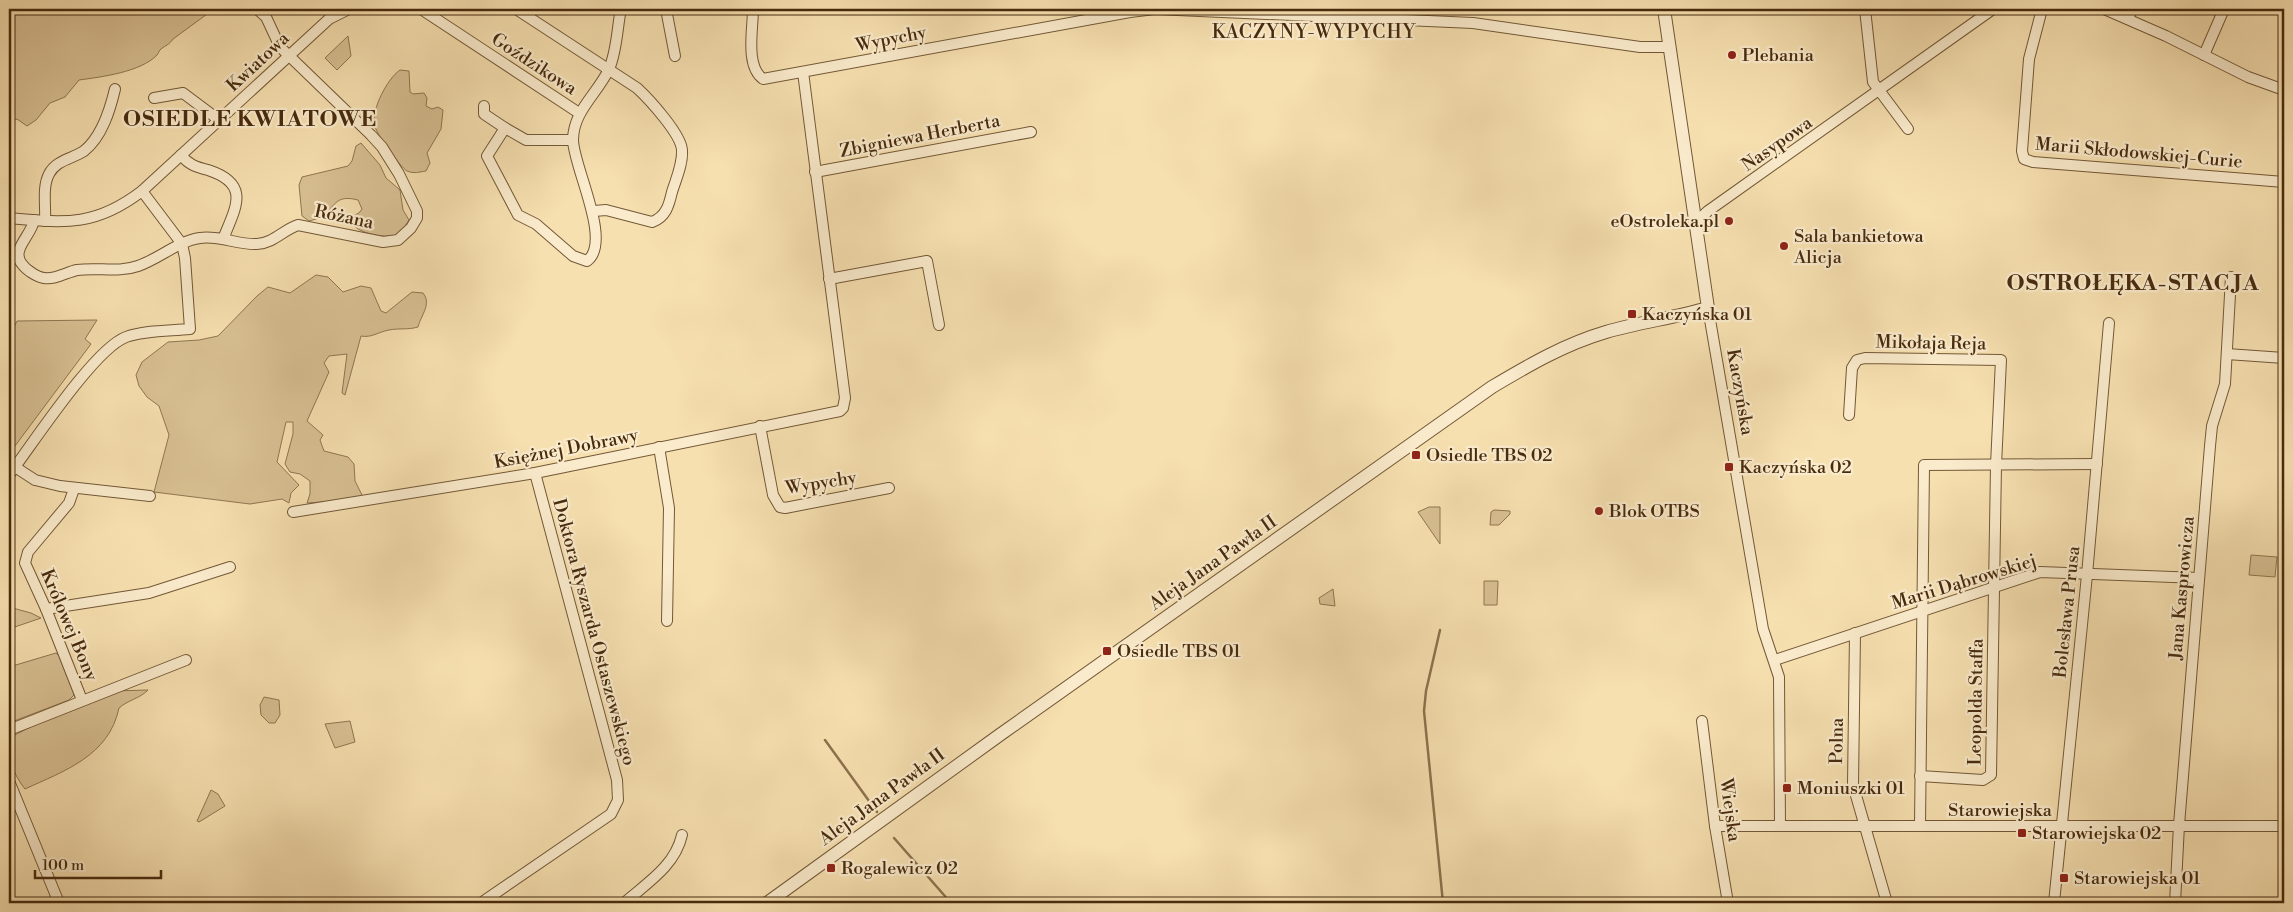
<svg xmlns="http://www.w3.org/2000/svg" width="2293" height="912" viewBox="0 0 2293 912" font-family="'Libre Bodoni',serif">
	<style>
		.green { fill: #d9c194; stroke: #907651 }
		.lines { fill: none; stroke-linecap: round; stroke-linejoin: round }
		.stream { stroke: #8d724e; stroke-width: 2.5 }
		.minor-casing { stroke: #735836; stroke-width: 12 }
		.tertiary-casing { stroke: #735836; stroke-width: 14 }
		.minor { stroke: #faebcc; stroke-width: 10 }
		.tertiary { stroke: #faebcc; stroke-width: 12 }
		.poi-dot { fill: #8f2418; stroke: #faebcc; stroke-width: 2 }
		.labels { text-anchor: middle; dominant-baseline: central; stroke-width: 4.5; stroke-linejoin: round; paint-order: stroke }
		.street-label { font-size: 18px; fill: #472b0e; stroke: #faebcc }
		.poi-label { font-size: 18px; fill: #472b0e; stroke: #faebcc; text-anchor: start }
		.neighbourhood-label { font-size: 19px; letter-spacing: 1px; fill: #472b0e; stroke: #faebcc }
		.district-label { font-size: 22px; font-weight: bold; letter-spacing: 1px; fill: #472b0e; stroke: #faebcc }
	</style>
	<rect width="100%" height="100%" fill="#f7e0b0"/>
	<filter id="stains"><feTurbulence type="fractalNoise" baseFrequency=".004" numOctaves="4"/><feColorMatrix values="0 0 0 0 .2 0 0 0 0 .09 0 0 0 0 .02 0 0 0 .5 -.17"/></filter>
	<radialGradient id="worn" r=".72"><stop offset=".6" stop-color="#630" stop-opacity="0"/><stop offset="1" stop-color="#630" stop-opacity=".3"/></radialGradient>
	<g class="green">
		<path d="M 9,9 L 214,9 L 173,39 C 169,45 166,45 161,49 C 159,50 159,53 157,55 C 141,72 101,77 79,80 L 65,97 L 50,103 L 36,120 L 27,126 L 17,119 L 9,123 Z"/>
		<polygon points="348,36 351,56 337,70 325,58"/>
		<path d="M 400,70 L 409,71 L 410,92 L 413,94 L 424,93 L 427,98 L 426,106 L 432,109 L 438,107 L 443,110 L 441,129 L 427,153 L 430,163 L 426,171 C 419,172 414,174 407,171 C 400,167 375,132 374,124 C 372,109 387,79 400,70 Z"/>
		<path d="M 361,143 L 380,165 L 386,178 L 400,190 L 403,210 L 409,220 C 405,226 402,232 396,235 C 386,239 354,233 351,221 L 353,216 L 359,213 L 362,209 L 358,200 C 334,194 336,207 321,217 C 318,219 312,220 309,221 L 302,216 L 299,185 L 302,177 L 348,166 L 352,161 L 356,146 Z"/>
		<path d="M 316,275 L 328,277 L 343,292 L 361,286 L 371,288 L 381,311 L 386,313 L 412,292 L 423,293 C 432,304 421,315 418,327 C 408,330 399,328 389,330 C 378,332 372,338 361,336 L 345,395 L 342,393 L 347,354 L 329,356 L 324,363 L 329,372 L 307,421 L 323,435 L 320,440 L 324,451 L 348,457 L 354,464 L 355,481 L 364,499 L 307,503 L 310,494 L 310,481 L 300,474 L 290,472 L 285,464 L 293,434 L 293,422 L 286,422 L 277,462 L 299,485 L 291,493 L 289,503 L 282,499 L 250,504 L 154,492 L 169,435 L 159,406 L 147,397 L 139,386 L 136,375 L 142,362 L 168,342 L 199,340 L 218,336 L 257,296 L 268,287 L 290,293 Z"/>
		<polygon points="97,320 85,339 91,344 9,454 9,337 17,321"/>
		<polygon points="1429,507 1440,507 1440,544 1418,512"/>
		<polygon points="1494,510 1510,511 1510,514 1499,525 1490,525 1491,512"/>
		<polygon points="2251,555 2277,557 2275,577 2249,575"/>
		<polygon points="1484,581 1498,581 1497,605 1484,605"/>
		<polygon points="1333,589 1335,606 1320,604 1319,598"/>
		<polygon points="9,607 31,613 41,618 9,629"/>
		<path d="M 56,653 C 66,661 74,681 74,695 L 69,700 L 9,723 L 9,667 Z"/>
		<path d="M 148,690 C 139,699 128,700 119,708 C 109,756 64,771 25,789 C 12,773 9,758 9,738 L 77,703 L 112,691 Z"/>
		<polygon points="264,697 279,700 280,715 275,723 269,723 261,715 260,705"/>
		<polygon points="350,721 355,742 335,748 325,724"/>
		<polygon points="211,790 218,794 225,806 199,822 197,821"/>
	</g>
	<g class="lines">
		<g class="stream">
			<polyline points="1440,630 1426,691 1424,711 1443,903"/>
			<polyline points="825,740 877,812"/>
			<polyline points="894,838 951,903"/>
		</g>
		<g class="minor-casing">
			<g id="minor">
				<polyline points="421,9 579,113"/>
				<path d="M 516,9 L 637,88 C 649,99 681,134 682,150 C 683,164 676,179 672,192 C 669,205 666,217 652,222 L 606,210 L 594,211"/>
				<polyline points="666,9 675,56"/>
				<path d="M 753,9 C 753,29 745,66 763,79 L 1130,12 L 1155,9 L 1473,23 L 1640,47 L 1669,47"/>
				<polyline points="1865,9 1873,82 1908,129"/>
				<polyline points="2042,9 2029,59 2022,151 2024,159 2033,162 2284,182"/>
				<polyline points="2104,9 2166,36 2248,77 2284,90"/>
				<polyline points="2128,19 2132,9"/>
				<polyline points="2204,55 2224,9"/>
				<polyline points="154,98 183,93 219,120"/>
				<polyline points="484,106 484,114 505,128"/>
				<path d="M 573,140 L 526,140 L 505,128 L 487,156 L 518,215 L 536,224 L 573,256 L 587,261 C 613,242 573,166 573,140 C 573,111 598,93 609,69 C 617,51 617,28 621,9"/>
				<path d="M 181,155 C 189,165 196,167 208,170 C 251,184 236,207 223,239"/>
				<polyline points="815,172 1031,132"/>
				<path d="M 9,218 C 65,223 95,227 142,191 L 329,19 L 349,9"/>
				<path d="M 34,220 C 32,235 10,250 22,264 C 26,270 37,277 44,278 C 55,280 67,272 77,270 C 98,267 118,273 138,266 C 159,259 178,241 200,238 C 219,235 238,245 257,244 C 274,243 283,230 298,225 L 383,242 L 398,240 L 411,228 L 417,218 L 417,211 L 399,174 L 382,147 L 371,135 L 280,47 L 266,17 L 257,9"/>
				<path d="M 45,221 C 46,207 42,187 49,174 C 56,160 72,159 84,151 C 102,137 110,110 115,89"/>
				<polyline points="1694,224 1708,211 1993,9"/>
				<polyline points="829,279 927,261 939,325"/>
				<polyline points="1708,308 1763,629 1779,677 1780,826"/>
				<polyline points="2227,354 2284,358"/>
				<polyline points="1849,415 1852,368 1857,360 1865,358 2001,360 1996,465 1991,775 1983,780 1920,776"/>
				<polyline points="760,426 773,495 780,507 785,508 889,488"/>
				<polyline points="659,447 669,508 667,621"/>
				<polyline points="15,467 35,480 60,486 150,496"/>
				<path d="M 9,475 C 32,445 94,349 126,337 C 146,330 169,331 190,329 L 185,258 L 182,244 L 142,191"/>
				<polyline points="74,489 69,503 28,552 25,563 46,609 82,700"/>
				<polyline points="293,512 535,473 840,411 843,408 845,398 803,72"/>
				<polyline points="46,609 149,593 230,567"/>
				<polyline points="1855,633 1853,785 1887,903"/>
				<polyline points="1775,660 2040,572 2199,578"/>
				<polyline points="1702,721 1715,826 1728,903"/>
				<polyline points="9,730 186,660"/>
				<polyline points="9,781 59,903"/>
				<polyline points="1715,826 2284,826"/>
				<polyline points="1920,826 1924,465 2097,464"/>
				<polyline points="481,903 611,814 618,800 617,780 535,473"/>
				<path d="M 624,903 C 647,883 675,866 682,835"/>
				<polyline points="2054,903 2087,575 2109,323"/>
				<polyline points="2175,903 2179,825 2210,446 2212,426 2225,384 2231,277"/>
			</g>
		</g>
		<g class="tertiary-casing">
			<path id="tertiary" d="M 767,903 L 1001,734 L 1492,387 C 1529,365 1565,344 1606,332 C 1640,322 1674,318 1708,308 L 1664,9"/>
		</g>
		<use href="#minor" class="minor"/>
		<use href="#tertiary" class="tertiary"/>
	</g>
	<g class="poi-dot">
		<circle cx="1732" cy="55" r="5"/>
		<circle cx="1729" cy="221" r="5"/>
		<circle cx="1784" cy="246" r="5"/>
		<rect x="1627" y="309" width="10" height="10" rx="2.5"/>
		<rect x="1411" y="450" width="10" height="10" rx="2.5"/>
		<rect x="1724" y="462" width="10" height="10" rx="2.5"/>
		<circle cx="1599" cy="511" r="5"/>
		<rect x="1102" y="646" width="10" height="10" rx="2.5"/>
		<rect x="1782" y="783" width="10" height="10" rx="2.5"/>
		<rect x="2017" y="828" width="10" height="10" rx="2.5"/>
		<rect x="826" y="863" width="10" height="10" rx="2.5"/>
		<rect x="2059" y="873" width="10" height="10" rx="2.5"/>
	</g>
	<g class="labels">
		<g class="street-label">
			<text transform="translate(891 39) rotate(-11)">Wypychy</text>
			<text transform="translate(258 62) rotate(-43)">Kwiatowa</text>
			<text transform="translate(534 64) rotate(33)">Goździkowa</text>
			<text transform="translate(920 136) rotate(-11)">Zbigniewa Herberta</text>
			<text transform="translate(1777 144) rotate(-35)">Nasypowa</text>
			<text transform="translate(2139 153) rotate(5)">Marii Skłodowskiej-Curie</text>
			<text transform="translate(344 217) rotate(12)">Różana</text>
			<text transform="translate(1931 343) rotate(1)">Mikołaja Reja</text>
			<text transform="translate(1740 392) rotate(80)">Kaczyńska</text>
			<text transform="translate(566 449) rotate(-11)">Księżnej Dobrawy</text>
			<text transform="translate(821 483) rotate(-9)">Wypychy</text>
			<text transform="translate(1213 563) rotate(-35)">Aleja Jana Pawła II</text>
			<text transform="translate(1964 582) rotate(-17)">Marii Dąbrowskiej</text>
			<text transform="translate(2182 588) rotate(-85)">Jana Kasprowicza</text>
			<text transform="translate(2067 612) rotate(-84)">Bolesława Prusa</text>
			<text transform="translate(69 625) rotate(67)">Królowej Bony</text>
			<text transform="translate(594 632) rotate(75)">Doktora Ryszarda Ostaszewskiego</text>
			<text transform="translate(1976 702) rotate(-89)">Leopolda Staffa</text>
			<text transform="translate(1837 741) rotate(-89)">Polna</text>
			<text transform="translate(882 797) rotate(-36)">Aleja Jana Pawła II</text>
			<text transform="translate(1730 810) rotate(82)">Wiejska</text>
			<text x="2000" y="810">Starowiejska</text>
		</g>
		<g class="poi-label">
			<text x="1742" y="55">Plebania</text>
			<text x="1719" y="221" text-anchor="end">eOstroleka.pl</text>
			<text x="1794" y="236">Sala bankietowa<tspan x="1794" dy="21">Alicja</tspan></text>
			<text x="1642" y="314">Kaczyńska 01</text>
			<text x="1426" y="455">Osiedle TBS 02</text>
			<text x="1739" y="467">Kaczyńska 02</text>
			<text x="1609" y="511">Blok OTBS</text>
			<text x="1117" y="651">Osiedle TBS 01</text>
			<text x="1797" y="788">Moniuszki 01</text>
			<text x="2032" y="833">Starowiejska 02</text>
			<text x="841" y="868">Rogalewicz 02</text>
			<text x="2074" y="878">Starowiejska 01</text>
		</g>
		<g class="neighbourhood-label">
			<text x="1314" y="32">KACZYNY-WYPYCHY</text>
		</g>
		<g class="district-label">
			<text x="250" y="119">OSIEDLE KWIATOWE</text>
			<text x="2133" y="283">OSTROŁĘKA-STACJA</text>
		</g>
	</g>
	<rect width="2293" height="912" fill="none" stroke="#f7e0b0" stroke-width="30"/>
	<rect x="10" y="10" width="2273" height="892" fill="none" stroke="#472b0e" stroke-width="2.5"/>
	<rect x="15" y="15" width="2263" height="882" fill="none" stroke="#472b0e"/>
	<path d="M35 870v8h126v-8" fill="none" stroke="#472b0e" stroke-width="2.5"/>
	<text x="42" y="870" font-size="15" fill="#472b0e" stroke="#faebcc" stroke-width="4" paint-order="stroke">100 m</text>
	<rect width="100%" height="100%" filter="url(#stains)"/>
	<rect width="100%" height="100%" fill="url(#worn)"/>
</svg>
